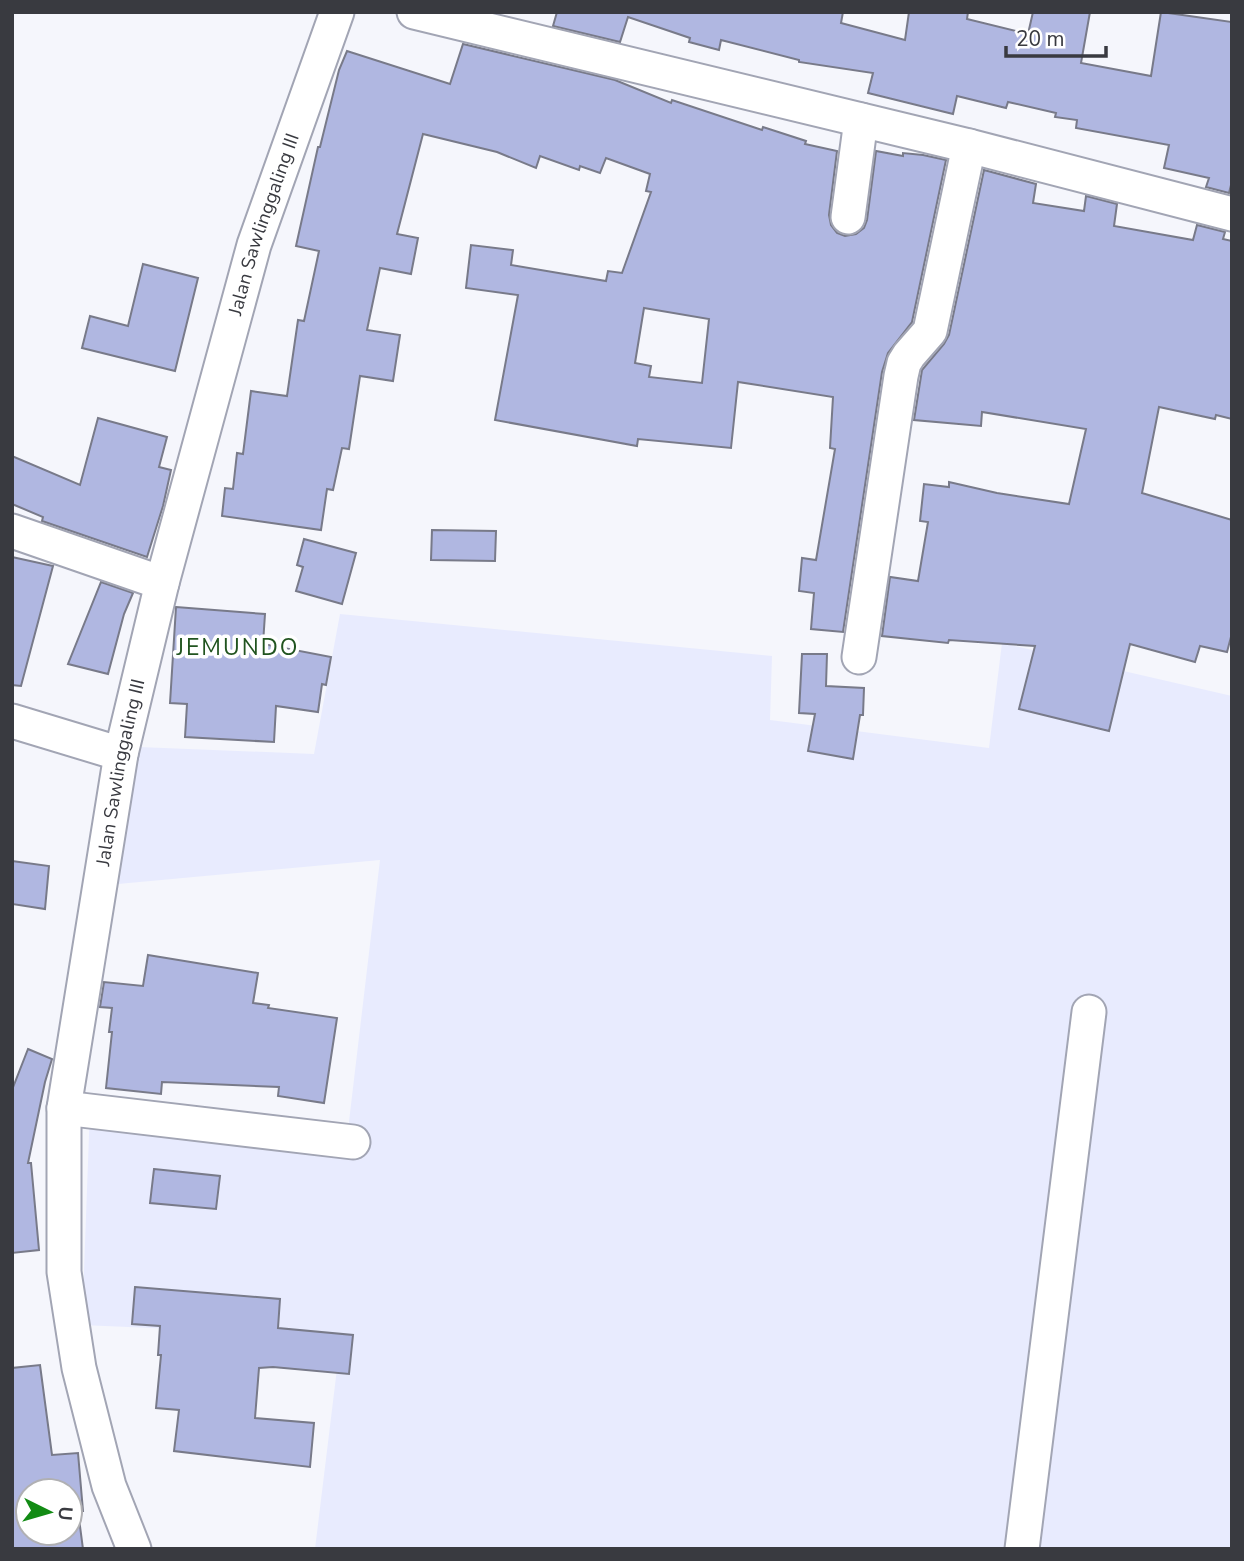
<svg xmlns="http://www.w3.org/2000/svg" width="1244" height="1561" viewBox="0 0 1244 1561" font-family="'Nunito Sans',sans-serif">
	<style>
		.built { fill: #e8ebfe }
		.building { fill: #b0b7e1; stroke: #787a89; stroke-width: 2; fill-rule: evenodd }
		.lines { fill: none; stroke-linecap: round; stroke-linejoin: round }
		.minor-casing { stroke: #a2a5b4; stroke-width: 37 }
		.minor { stroke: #fff; stroke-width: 33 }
		.labels { text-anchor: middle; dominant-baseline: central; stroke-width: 7; stroke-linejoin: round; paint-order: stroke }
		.street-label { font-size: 19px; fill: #393a40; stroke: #fff }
		.quarter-label { font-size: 23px; letter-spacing: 2px; fill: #21541f; stroke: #fff }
	</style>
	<rect width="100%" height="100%" fill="#f5f6fc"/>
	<polygon class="built" points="340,614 772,656 770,720 989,748 1002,643 1232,696 1232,1549 315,1549 341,1336 82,1325 90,1108 348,1130 380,860 118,884 139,747 314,754"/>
	<g class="building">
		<polygon points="557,12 843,12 841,23 905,40 909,12 968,12 967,19 1028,34 1033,12 1090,12 1081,63 1151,76 1161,12 1232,22 1232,181 1229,193 1206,187 1209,178 1164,168 1169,145 1076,128 1077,120 1055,117 1056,113 1008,102 1006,108 957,96 953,114 868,93 873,73 799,62 799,60 721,40 719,50 689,42 690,38 628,17 620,42 553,26"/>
		<path d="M 463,44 L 615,80 L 671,103 L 672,100 L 762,130 L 763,127 L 806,141 L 805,144 L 837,151 L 829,215 L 831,225 L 837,233 L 845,236 L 856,234 L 864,228 L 867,220 L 876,151 L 903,156 L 903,153 L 923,155 L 946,160 L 912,322 L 888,353 L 882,372 L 843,632 L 811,629 L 814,593 L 799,591 L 802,558 L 816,560 L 835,449 L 830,448 L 833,397 L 738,382 L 731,448 L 638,439 L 637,446 L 495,420 L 518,295 L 466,288 L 471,245 L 513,250 L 511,265 L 606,281 L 608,271 L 622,273 L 651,192 L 646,191 L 650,174 L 606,158 L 600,173 L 580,166 L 579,170 L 540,156 L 536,168 L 497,152 L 423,134 L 397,234 L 418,238 L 411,274 L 380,268 L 367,330 L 400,335 L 393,381 L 360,376 L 349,449 L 342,448 L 333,490 L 327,489 L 321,530 L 222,516 L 225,488 L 233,489 L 237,453 L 243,454 L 251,391 L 287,396 L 298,320 L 304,321 L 319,251 L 296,246 L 318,147 L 320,147 L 339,70 L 347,51 L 450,84 ZM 644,308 L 709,319 L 702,383 L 649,377 L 651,366 L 635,363 Z"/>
		<polygon points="984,170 1036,184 1033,203 1084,211 1086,196 1117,204 1114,226 1193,240 1197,225 1225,232 1223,239 1232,241 1232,419 1216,415 1215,419 1159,407 1142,493 1232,520 1232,633 1227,652 1200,646 1195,662 1130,644 1109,731 1019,709 1035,646 949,640 948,643 882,636 890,577 918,581 928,522 920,521 924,484 949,487 949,482 997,493 1069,504 1086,429 982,412 981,426 914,420 922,370 944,344 949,335"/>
		<polygon points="143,264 198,278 175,371 82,348 90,316 128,326"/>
		<polygon points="98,418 167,437 159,467 171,470 163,506 147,557 42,521 43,517 12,504 12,456 80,485"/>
		<polygon points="432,530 496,531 495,561 431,560"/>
		<polygon points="304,539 356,553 342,604 296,591 303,567 297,565"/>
		<polygon points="12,557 53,566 21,686 12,685"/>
		<polygon points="101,582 133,593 124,614 108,674 68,664"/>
		<polygon points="176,607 265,614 263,644 331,657 326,685 322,684 318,712 276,706 274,742 185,737 187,704 170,703"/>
		<polygon points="802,654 827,654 826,686 864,688 863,715 860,715 853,759 808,751 815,714 799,713"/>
		<polygon points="12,861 49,866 45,909 12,904"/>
		<polygon points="148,955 258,973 253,1003 269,1005 268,1008 337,1018 324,1103 278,1096 279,1087 162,1082 161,1094 106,1088 112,1032 109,1032 112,1008 100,1007 104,982 143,986"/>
		<polygon points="28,1049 52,1059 45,1082 28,1163 31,1163 39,1250 12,1253 12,1090"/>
		<polygon points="154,1169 220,1176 216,1209 150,1203"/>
		<polygon points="135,1287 280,1299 278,1328 353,1335 349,1374 273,1367 259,1368 255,1418 314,1423 310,1467 174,1451 179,1410 156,1408 161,1355 158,1355 160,1326 132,1324"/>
		<path d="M 40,1365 L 52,1455 L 78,1453 L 83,1511 L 78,1511 L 83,1549 L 12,1549 L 12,1368 ZM 28,1491 L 70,1491 L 70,1533 L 28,1533 Z"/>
	</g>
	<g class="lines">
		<g class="minor-casing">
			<g id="minor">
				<polyline points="414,12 969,146 1232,214"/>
				<polyline points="848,217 861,120"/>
				<polyline points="12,531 162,583"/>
				<polyline points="859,657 901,376 904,363 909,355 930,331 969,146"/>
				<polyline points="12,721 121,754"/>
				<polyline points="64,1108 353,1142"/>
				<path id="s1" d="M 134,1549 L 109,1486 L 79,1368 L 64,1272 L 64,1108 L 121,754 L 162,583 L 254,245 L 337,12"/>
				<polyline points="1022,1549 1089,1012"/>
			</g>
		</g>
		<use href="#minor" class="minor"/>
	</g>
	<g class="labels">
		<g class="street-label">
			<text stroke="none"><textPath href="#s1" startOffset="1358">Jalan Sawlinggaling III</textPath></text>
			<text stroke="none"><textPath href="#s1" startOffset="791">Jalan Sawlinggaling III</textPath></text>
		</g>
		<g class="quarter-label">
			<text x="238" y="647">JEMUNDO</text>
		</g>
	</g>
	<rect width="1244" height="1561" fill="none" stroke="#393a40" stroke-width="28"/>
	<g transform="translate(49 1512) rotate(95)"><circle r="33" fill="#ffffff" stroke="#b0b0b3" stroke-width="2"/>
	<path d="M0-5L12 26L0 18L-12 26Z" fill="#128b14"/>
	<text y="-10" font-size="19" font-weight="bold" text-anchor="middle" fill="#393a40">U</text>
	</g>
	<path d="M1006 46v10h100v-10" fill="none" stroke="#393a40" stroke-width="3.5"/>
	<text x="1016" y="46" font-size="21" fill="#393a40" stroke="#ffffff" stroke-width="5" paint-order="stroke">20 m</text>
</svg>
